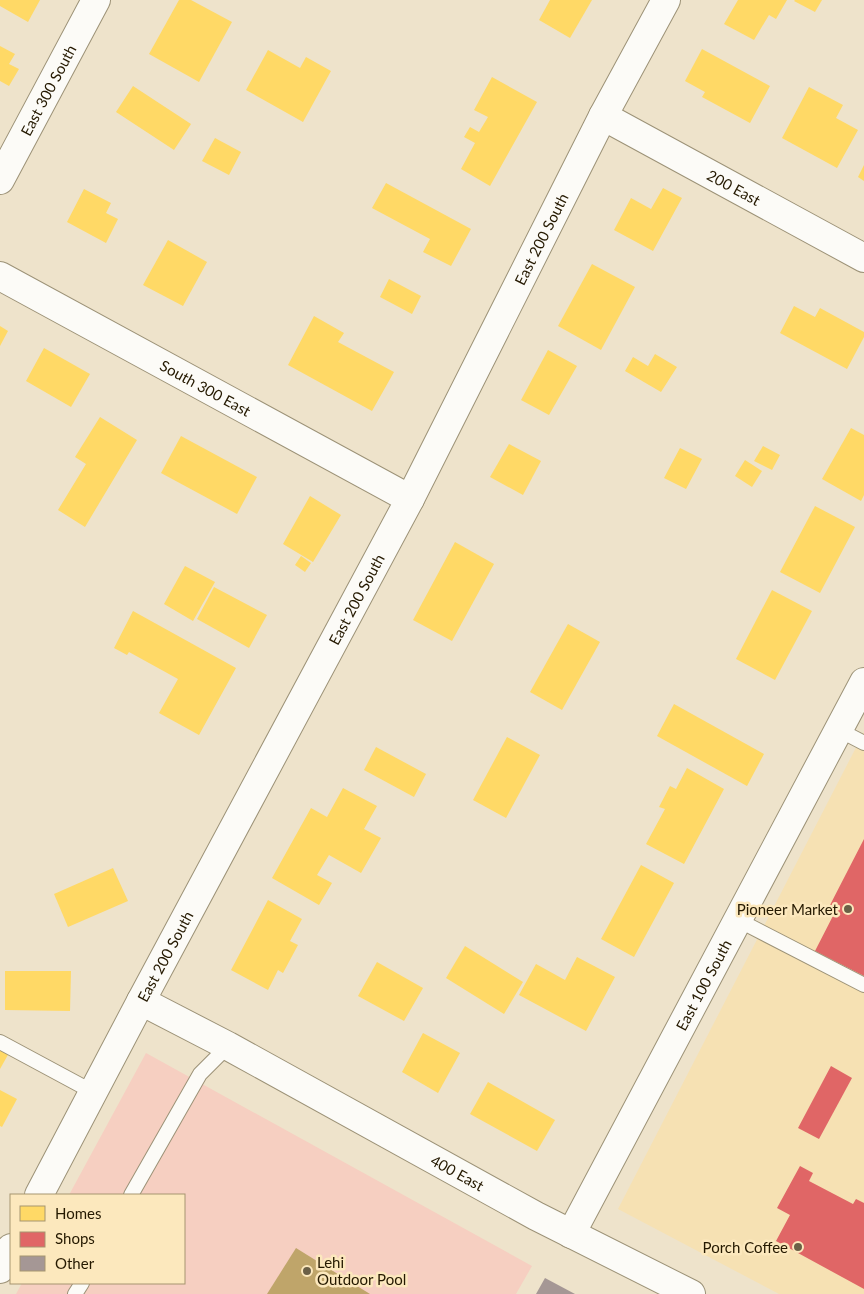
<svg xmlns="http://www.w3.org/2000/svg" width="864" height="1294" viewBox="0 0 864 1294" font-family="Lato,sans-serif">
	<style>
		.built { fill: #f6e1b3 }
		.green { fill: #f6cfc1 }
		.water { fill: #bfa56a }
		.homes { fill: #ffd966 }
		.shops { fill: #e06666 }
		.building { fill: #a59795 }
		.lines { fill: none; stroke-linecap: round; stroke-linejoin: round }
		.lane-casing { stroke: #9c9277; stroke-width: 16 }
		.street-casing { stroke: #9c9277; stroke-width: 30 }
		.lane { stroke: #fcfbf7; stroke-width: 14 }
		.street { stroke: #fcfbf7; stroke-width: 28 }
		.poi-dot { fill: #6b6047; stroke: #fce8bd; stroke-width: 2 }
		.labels { text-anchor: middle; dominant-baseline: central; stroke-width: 5; stroke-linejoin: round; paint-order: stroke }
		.street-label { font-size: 15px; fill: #251900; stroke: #fce8bd }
		.poi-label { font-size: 15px; fill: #251900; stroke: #fce8bd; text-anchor: end }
	</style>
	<rect width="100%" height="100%" fill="#eee3cb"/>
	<polygon class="built" points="864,732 864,1294 779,1294 618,1209"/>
	<polygon class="green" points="146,1053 532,1266 516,1294 16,1294 22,1283 184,1283 184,1195 69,1195"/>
	<polygon class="water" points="296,1248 370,1294 267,1294"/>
	<g class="homes">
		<polygon points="0,0 40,0 28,22 0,6"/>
		<polygon points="179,0 191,0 232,22 199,82 149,54"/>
		<polygon points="550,0 592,0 570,38 539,20"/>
		<polygon points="738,0 787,0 776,19 769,15 754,40 724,24"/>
		<polygon points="795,0 822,0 815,12 794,1"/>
		<polygon points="0,46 15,54 9,64 19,69 9,86 0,81"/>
		<polygon points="702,49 770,86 750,123 702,97 705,92 685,81"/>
		<polygon points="268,50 300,68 306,57 331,71 303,122 246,90"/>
		<polygon points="492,77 537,102 490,186 461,169 475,143 464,137 470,127 479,132 488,117 474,110"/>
		<polygon points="133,86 191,124 174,150 116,112"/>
		<polygon points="809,87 843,105 836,118 858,130 837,168 782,138"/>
		<polygon points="215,138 241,152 229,175 202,161"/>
		<polygon points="864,165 864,181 858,177"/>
		<polygon points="386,183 471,229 451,266 423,252 430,239 372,208"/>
		<polygon points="663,188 682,198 653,251 614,230 631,198 651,209"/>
		<polygon points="84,189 111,203 106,213 118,219 106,243 67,222"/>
		<polygon points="168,240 207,262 183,306 143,285"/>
		<polygon points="592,264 635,287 601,350 558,326"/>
		<polygon points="389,279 421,296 412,314 380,297"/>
		<polygon points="794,306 815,317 820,308 864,332 864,337 847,369 780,333"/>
		<polygon points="314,316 344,333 338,342 394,372 372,411 288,365"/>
		<polygon points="0,326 8,331 0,346"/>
		<polygon points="44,348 90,374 71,407 26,381"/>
		<polygon points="548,350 577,366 549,415 521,400"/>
		<polygon points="655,354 677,367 661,392 625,371 633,357 648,366"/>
		<polygon points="100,417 137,440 85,527 58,510 86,464 75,457"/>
		<polygon points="851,428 864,435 864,495 861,501 822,479"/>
		<polygon points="181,436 257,477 237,514 161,473"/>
		<polygon points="509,444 541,461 523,495 490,477"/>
		<polygon points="763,446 780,455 772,470 754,461"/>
		<polygon points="680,448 702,459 686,489 664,478"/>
		<polygon points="745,460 762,471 752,487 735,476"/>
		<polygon points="310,496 341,515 313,562 283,544"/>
		<polygon points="815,506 855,527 820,593 780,572"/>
		<polygon points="455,542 494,564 452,641 413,620"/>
		<polygon points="301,556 311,563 305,572 295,565"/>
		<polygon points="185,566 215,582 193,621 164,604"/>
		<polygon points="214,587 267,615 249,648 197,619"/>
		<polygon points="772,590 812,611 775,680 736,659"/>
		<polygon points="133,611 236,668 199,735 159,713 178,679 129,652 127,655 114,648"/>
		<polygon points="568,624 600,642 562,710 530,692"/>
		<polygon points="674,704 764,754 747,786 657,736"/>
		<polygon points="507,737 540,755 506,818 473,800"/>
		<polygon points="376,747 426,774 414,797 364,770"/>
		<polygon points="687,768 724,789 684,864 646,844 665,809 659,807 670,786 676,789"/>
		<polygon points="343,788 377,806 364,829 381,838 361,873 329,855 317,875 332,883 319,905 272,878 311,808 327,817"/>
		<polygon points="641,865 674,883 634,957 601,939"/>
		<polygon points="113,868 128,901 68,927 54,894"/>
		<polygon points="268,900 302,919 290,941 298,945 283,973 278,970 268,990 231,970"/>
		<polygon points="465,946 523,982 504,1014 446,978"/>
		<polygon points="577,957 615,977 586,1031 519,995 536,964 565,980"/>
		<polygon points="377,962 423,988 404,1021 358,996"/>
		<polygon points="5,971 71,971 70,1011 5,1010"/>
		<polygon points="423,1033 460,1053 438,1093 402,1072"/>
		<polygon points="0,1048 9,1053 0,1069"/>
		<polygon points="488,1082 555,1120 537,1151 470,1114"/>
		<polygon points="0,1090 17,1099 2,1127 0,1126"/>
	</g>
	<g class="shops">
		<polygon points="864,839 864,976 815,951 836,910 829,907"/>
		<polygon points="831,1066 852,1078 819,1139 798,1128"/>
		<polygon points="800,1166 813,1173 809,1181 853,1204 856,1199 864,1203 864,1289 776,1241 790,1215 777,1208"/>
	</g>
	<polygon class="building" points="545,1278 575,1294 536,1294"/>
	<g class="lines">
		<g class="lane-casing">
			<g id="lane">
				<polyline points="839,730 864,743"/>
				<polyline points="738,920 864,985"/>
				<polyline points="0,1042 93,1092"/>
				<polyline points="131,1195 200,1074 228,1046"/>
				<polyline points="75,1294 82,1283"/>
			</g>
		</g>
		<g class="street-casing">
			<g id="street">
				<path id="s1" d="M 603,116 L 864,258"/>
				<path id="s2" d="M 0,180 L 96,0"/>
				<path id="s3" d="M 0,276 L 410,499"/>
				<path id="s4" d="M 141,1001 L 228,1046 L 536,1216 L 691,1294"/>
				<path id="s5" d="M 39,1195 L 141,1001 L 410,499 L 603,116 L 666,0"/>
				<path id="s6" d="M 571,1234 L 864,682"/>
				<polyline points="0,1269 11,1248"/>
			</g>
		</g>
		<use href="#lane" class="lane"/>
		<use href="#street" class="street"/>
	</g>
	<g class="poi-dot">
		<circle cx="848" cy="909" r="5"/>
		<circle cx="798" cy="1247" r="5"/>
		<circle cx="307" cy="1271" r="5"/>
	</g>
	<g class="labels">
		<g class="street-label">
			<text stroke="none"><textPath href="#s2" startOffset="102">East 300 South</textPath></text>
			<text stroke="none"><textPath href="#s1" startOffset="149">200 East</textPath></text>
			<text stroke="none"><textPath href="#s5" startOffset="1080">East 200 South</textPath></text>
			<text stroke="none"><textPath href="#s3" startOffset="234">South 300 East</textPath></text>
			<text stroke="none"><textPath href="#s5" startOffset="675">East 200 South</textPath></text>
			<text stroke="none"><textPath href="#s5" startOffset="270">East 200 South</textPath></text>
			<text stroke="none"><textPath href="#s6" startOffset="282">East 100 South</textPath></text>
			<text stroke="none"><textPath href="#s4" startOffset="360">400 East</textPath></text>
		</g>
		<g class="poi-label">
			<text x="838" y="909">Pioneer Market</text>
			<text x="788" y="1247">Porch Coffee</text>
			<text x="317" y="1262" text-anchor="start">Lehi<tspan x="317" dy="17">Outdoor Pool</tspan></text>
		</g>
	</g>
	<rect x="10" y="1194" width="175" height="90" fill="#fce8bd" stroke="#a69571"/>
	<rect x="20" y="1206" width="25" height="15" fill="#ffd966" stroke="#a69571"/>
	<text x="55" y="1219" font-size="15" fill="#251900">Homes</text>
	<rect x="20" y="1232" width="25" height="15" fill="#e06666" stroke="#a69571"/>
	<text x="55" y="1244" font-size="15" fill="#251900">Shops</text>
	<rect x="20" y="1256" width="25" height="15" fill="#a59795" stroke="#a69571"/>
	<text x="55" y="1269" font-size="15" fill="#251900">Other</text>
</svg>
